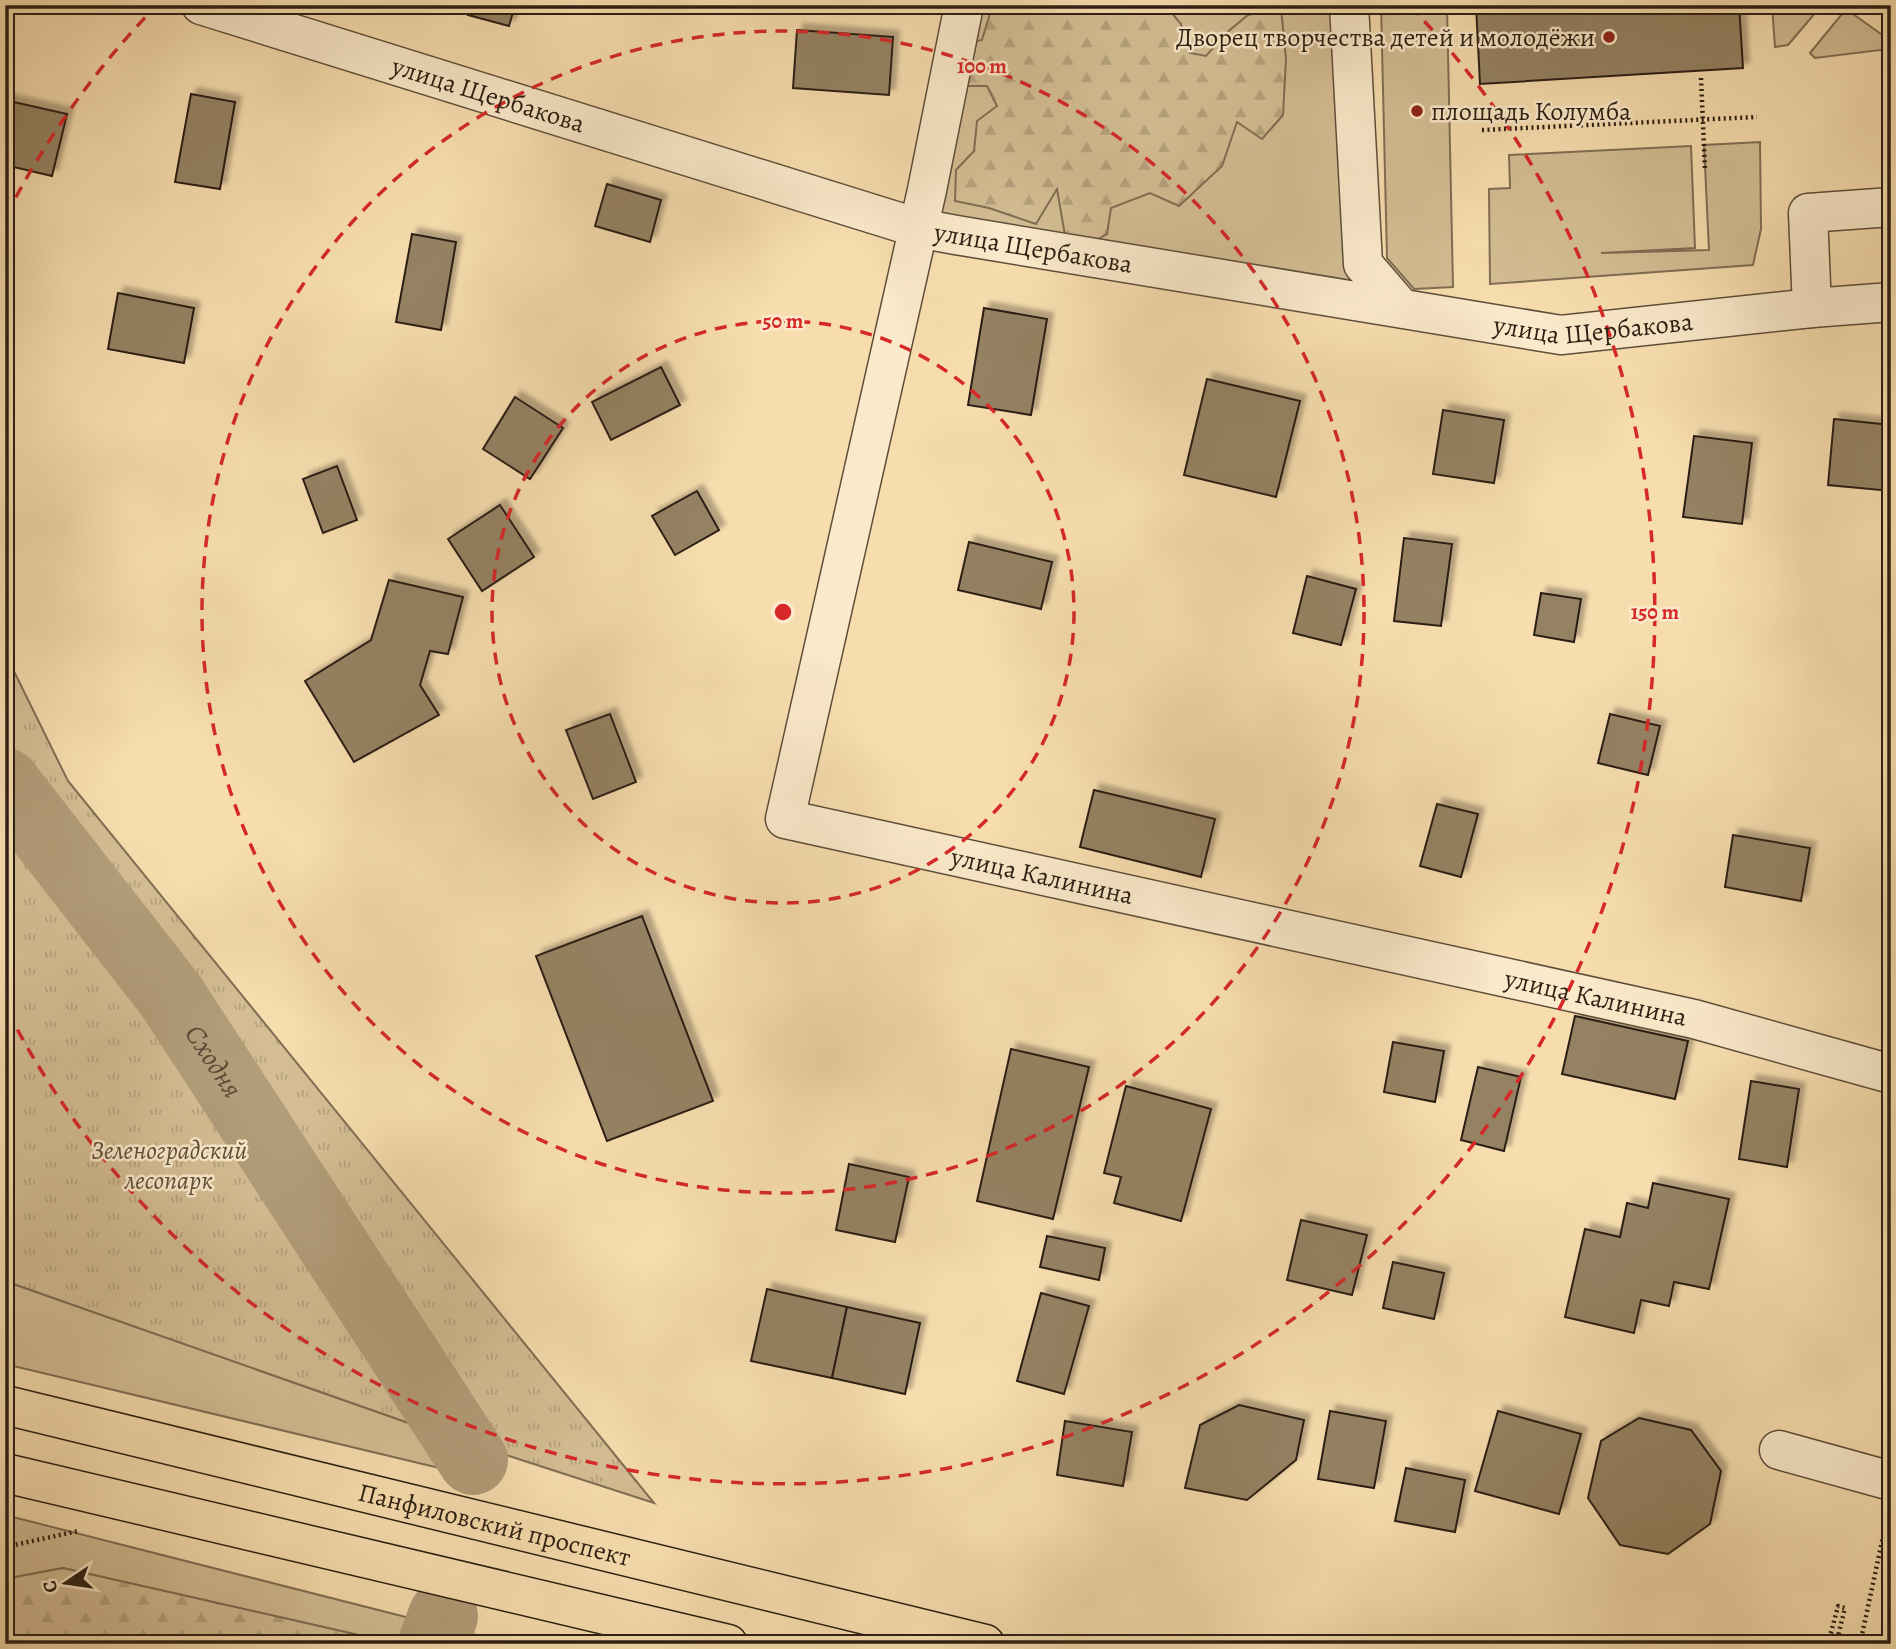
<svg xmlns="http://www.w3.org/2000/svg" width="1896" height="1649" viewBox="0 0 1896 1649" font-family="Alegreya,serif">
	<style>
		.grass { fill: #d4bd94; stroke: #806e54; stroke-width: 2 }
		.forest { fill: url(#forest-firs); stroke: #806e54; stroke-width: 2 }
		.park { fill: url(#park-tufts); stroke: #806e54; stroke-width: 2 }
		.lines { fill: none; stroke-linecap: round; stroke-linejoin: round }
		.river { stroke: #b29c79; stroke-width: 70 }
		.building { fill: #958264; stroke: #2b1f13; stroke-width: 2; filter: url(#shadow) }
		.minor-casing { stroke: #5e4e3a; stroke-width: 41 }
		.major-casing { stroke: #2b1f13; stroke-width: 41 }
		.path { stroke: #2b1f13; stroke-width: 4.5; stroke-dasharray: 2 3.5; stroke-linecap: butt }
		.minor { stroke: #fae9ca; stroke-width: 38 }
		.major { stroke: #f7ddae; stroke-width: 38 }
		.ring { fill: none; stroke: #d62828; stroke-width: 3.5; stroke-dasharray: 12 9 }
		.poi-dot { fill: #8f2418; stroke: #fae9ca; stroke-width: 2.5 }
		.labels { text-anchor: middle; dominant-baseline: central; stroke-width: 5; stroke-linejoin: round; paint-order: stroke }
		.poi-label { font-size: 26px; fill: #2b1f13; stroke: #fae9ca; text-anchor: end }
		.street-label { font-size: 26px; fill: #2b1f13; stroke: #fae9ca }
		.park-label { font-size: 26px; font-style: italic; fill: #5e4e3a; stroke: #fae9ca }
		.water-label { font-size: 28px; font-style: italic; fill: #5a4b37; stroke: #fae9ca }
		.centre { fill: #d62828; stroke: #fae9ca; stroke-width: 3.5 }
		.ring-label { font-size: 21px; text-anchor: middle; font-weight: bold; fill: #d62828; stroke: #fae9ca; stroke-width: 5; stroke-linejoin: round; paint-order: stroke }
	</style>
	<defs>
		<pattern id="forest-firs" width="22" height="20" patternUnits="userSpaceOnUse" patternTransform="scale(1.75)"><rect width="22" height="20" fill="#d4bd94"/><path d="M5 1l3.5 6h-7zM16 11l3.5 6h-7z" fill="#b6a27f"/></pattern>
		<pattern id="park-tufts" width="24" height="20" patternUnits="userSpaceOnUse" patternTransform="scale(1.75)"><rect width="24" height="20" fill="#d4bd94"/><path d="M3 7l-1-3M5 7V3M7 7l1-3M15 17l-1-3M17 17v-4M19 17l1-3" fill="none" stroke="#b6a27f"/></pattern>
		<filter id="shadow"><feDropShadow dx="6" dy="-6" stdDeviation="2" flood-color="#0004"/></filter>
	</defs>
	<rect width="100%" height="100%" fill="#f7ddae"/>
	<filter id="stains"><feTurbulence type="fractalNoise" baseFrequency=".00286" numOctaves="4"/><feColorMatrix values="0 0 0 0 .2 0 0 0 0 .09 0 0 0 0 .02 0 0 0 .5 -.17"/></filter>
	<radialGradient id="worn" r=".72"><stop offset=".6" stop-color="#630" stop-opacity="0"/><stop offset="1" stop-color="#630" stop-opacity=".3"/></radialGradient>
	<g class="grass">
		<polygon points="962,5 1349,5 1363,263 1401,308 918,228"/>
		<polygon points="1381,5 1447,5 1453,287 1414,289 1387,258"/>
		<polygon points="1772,5 1822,5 1788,45 1775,47"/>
		<polygon points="1846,9 1888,39 1889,49 1815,58 1810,53"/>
		<polygon points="1760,142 1761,229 1753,265 1490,284 1489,189 1510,188 1509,155 1691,146 1695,248 1601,253 1709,250 1704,145"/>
		<polygon points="5,1281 423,1428 422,1435 456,1446 456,1472 5,1364"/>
		<polygon points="5,1515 512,1644 398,1644 63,1568 5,1579"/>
	</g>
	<g class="forest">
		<polygon points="1002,5 1165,5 1181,24 1190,53 1206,56 1225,34 1248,15 1281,8 1286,59 1283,115 1262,139 1237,122 1222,166 1179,206 1150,193 1111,208 1107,234 1089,244 1066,241 1057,189 1036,224 989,208 955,201 956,170 974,151 977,121 997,106 987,86 948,86 956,45 982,40 992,7"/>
		<polygon points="63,1568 398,1644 5,1644 5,1579"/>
	</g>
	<polygon class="park" points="5,653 68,781 654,1503 423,1428 5,1281"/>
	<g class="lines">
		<g class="river">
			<path id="s1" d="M 5,783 L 171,996 L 473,1460"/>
			<polyline points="433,1644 443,1616"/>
		</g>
	</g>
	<g class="building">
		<polygon points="471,5 515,5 509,26 468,15"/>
		<polygon points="1476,5 1739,5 1743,68 1480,84"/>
		<polygon points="797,30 893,37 889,95 793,88"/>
		<polygon points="191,94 235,102 220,189 175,182"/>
		<polygon points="5,100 67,114 52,176 5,165"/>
		<polygon points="607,184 661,200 650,242 595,226"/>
		<polygon points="412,234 456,242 441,330 396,322"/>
		<polygon points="118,293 194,308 184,363 108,349"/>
		<polygon points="984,308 1047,319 1031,415 968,405"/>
		<polygon points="661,367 680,405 611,440 592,402"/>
		<polygon points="1207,379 1300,401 1276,497 1184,475"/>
		<polygon points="515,397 563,428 530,479 483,449"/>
		<polygon points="1443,410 1504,420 1494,483 1433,474"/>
		<polygon points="1834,419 1891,425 1891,491 1828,485"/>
		<polygon points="1694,436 1752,443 1742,524 1683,517"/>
		<polygon points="337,466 357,520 323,533 303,479"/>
		<polygon points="697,491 719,530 675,555 652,516"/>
		<polygon points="500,505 534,557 482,591 448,539"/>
		<polygon points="1404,538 1452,544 1441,626 1394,621"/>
		<polygon points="969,542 1052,562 1041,609 958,590"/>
		<polygon points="1307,576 1356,589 1341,645 1293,633"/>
		<polygon points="389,580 463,597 448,654 430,651 420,685 439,715 354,762 305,681 371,640"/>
		<polygon points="1541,593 1581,599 1574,642 1534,635"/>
		<polygon points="610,714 636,782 593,799 566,730"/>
		<polygon points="1610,714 1660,726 1648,775 1598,763"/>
		<polygon points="1094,790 1215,819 1201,877 1080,847"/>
		<polygon points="1437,804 1478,814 1461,877 1420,866"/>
		<polygon points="1733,835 1810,848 1801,901 1725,887"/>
		<polygon points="642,916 713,1101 607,1141 536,956"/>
		<polygon points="1575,1016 1688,1041 1675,1099 1562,1074"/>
		<polygon points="1393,1042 1444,1051 1435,1102 1384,1092"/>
		<polygon points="1011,1049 1089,1067 1053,1219 977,1201"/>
		<polygon points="1478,1067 1521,1077 1504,1151 1461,1140"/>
		<polygon points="1751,1081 1799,1089 1787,1167 1739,1159"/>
		<polygon points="1126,1086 1211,1109 1181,1221 1114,1203 1121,1177 1104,1173"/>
		<polygon points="849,1164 909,1177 895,1242 836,1230"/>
		<polygon points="1653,1183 1729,1199 1709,1289 1674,1282 1669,1306 1641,1300 1634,1333 1565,1317 1585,1229 1620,1237 1627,1203 1648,1208"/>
		<polygon points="1301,1220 1367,1235 1352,1295 1287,1280"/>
		<polygon points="1047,1236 1105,1248 1099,1280 1040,1267"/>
		<polygon points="1393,1262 1444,1273 1434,1319 1383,1308"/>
		<polygon points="767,1289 847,1307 832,1378 751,1361"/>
		<polygon points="1041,1293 1089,1306 1064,1394 1017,1381"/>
		<polygon points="847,1307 920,1323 905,1394 832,1378"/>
		<polygon points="1239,1405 1304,1420 1296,1460 1247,1500 1185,1488 1200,1425"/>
		<polygon points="1330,1411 1386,1421 1374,1488 1318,1479"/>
		<polygon points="1498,1411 1581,1434 1559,1514 1475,1491"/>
		<polygon points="1639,1418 1691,1430 1721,1471 1710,1524 1668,1554 1620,1545 1588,1498 1601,1441"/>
		<polygon points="1065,1421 1132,1432 1123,1486 1057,1475"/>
		<polygon points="1406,1468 1465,1480 1455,1532 1395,1521"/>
	</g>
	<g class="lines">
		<g class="minor-casing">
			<g id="minor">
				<path id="s2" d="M 201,5 L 918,228 L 956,235 L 1561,335 L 1812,308 L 1891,302"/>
				<path id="s3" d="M 964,5 L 927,190 L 785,819 L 1694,1019 L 1891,1074"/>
				<polyline points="1349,5 1363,264 1401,308"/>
				<polyline points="1812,308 1808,213 1891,207"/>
				<polyline points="1779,1450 1891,1481"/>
			</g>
		</g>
		<g class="major-casing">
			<g id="major">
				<path id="s4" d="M 5,1405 L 985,1644"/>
				<polyline points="5,1473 728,1644"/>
			</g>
		</g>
		<g class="path">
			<polyline points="1701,78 1705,170"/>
			<polyline points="1482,130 1757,117"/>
			<polyline points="5,1547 78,1531"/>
			<polyline points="1828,1644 1838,1606 1845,1608 1836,1644"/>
			<polyline points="1860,1644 1887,1518"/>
		</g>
		<use href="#minor" class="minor"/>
		<use href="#major" class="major"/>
	</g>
	<g class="ring">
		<circle cx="783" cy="612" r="291"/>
		<circle cx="783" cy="612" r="581"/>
		<path d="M6 216A872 872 0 0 1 156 6M1410 6A872 872 0 1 1 6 1008"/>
	</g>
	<g class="poi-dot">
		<circle cx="1609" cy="37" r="7"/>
		<circle cx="1417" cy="111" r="7"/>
	</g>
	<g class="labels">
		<g class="poi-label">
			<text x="1595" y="37">Дворец творчества детей и молодёжи</text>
			<text x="1431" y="111" text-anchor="start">площадь Колумба</text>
		</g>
		<g class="street-label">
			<text stroke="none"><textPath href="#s2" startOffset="301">улица Щербакова</textPath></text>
			<text stroke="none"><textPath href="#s2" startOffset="868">улица Щербакова</textPath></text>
			<text stroke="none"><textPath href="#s2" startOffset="1435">улица Щербакова</textPath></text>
			<text stroke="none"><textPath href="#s3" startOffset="1097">улица Калинина</textPath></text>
			<text stroke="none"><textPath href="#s3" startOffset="1664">улица Калинина</textPath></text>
			<text stroke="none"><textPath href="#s4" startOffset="504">Панфиловский проспект</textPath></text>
		</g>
		<g class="park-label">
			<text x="169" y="1150">Зеленоградский<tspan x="169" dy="30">лесопарк</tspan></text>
		</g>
		<g class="water-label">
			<text stroke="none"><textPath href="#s1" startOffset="348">Сходня</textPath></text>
		</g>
	</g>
	<circle cx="783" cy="612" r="10" class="centre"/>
	<g class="ring-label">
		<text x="982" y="73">100 m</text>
		<text x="783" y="328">50 m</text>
		<text x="1655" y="619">150 m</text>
	</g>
	<rect width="1896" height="1649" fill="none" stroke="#f7ddae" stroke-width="28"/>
	<rect x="7" y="7" width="1882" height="1635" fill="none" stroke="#2b1f13" stroke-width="3.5"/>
	<rect x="14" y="14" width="1868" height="1621" fill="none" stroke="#2b1f13" stroke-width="2"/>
	<g transform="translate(66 1583) rotate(257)" stroke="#fae9ca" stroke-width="5" paint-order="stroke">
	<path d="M0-5L12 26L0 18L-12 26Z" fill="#2b1f13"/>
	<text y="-10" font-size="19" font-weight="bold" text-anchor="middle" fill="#2b1f13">С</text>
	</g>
	<rect width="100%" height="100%" filter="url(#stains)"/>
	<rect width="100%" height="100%" fill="url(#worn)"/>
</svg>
